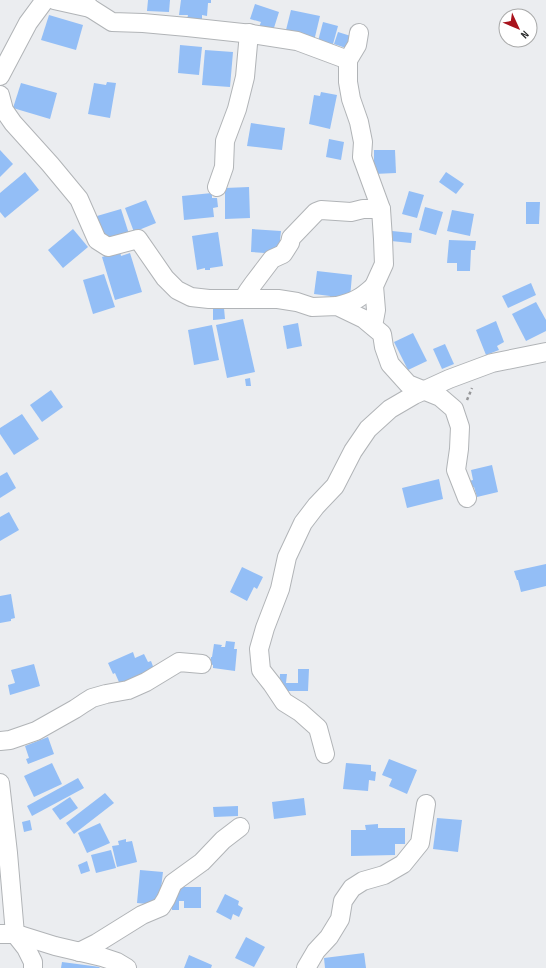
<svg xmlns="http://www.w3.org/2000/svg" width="546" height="968" viewBox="0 0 546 968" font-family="'Sofia Sans Condensed',sans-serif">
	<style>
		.building { fill: #93bef6 }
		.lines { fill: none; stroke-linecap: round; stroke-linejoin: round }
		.street-casing { stroke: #b1b4b7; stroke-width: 20 }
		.path { stroke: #969799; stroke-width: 2.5; stroke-dasharray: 3 3; stroke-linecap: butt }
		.street { stroke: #fff; stroke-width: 18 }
	</style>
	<rect width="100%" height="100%" fill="#ebedf0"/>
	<g class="building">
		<polygon points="148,0 170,0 169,12 147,11"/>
		<polygon points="181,0 211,0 211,3 208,3 207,16 202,15 202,20 187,19 188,15 179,15"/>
		<polygon points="255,4 279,12 273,31 259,27 261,22 250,19"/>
		<polygon points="291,10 320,16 314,41 285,34"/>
		<polygon points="49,15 83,25 76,50 41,40"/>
		<polygon points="323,22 338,26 333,44 318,41"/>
		<polygon points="338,32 354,37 349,49 334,44"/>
		<polygon points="180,45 202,47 199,75 178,73"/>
		<polygon points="205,50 233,52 230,87 202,85"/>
		<polygon points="107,82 116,83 110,118 88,114 94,83 106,85"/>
		<polygon points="21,83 57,93 50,119 13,108"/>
		<polygon points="321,92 337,95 330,129 309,124 314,95 320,96"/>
		<polygon points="251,123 285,128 282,150 247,146"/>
		<polygon points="329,139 344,142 341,160 326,157"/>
		<polygon points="0,150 13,164 0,177"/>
		<polygon points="374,150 395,150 396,173 374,174"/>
		<polygon points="25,172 39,190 5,218 0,212 0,193"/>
		<polygon points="446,172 464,184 456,194 439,182"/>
		<polygon points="249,187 250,218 225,219 225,188"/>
		<polygon points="409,191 424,195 417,218 402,214"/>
		<polygon points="212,193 212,198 217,198 218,207 213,208 214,217 184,220 182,196"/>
		<polygon points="146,200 156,223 134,232 125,208"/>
		<polygon points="526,202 540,202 539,224 526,224"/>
		<polygon points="425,207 443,212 436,235 419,230"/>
		<polygon points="121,209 129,234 105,242 97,216"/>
		<polygon points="452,210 474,214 470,236 447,231"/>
		<polygon points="73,229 88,247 63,268 48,250"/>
		<polygon points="252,229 281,231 280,240 285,240 279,254 251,252"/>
		<polygon points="392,231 412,233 411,243 391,241"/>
		<polygon points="218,232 223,266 210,268 210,270 205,270 205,268 197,270 192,236"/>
		<polygon points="449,240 476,241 475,250 471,250 470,271 457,271 457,263 447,263"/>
		<polygon points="120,251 121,256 130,253 142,292 115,300 102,257"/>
		<polygon points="317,271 352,275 350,298 334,296 334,298 330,297 330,296 314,294"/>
		<polygon points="104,274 115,307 93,314 83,280"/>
		<polygon points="531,283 536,295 508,308 502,296"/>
		<polygon points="536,302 546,320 546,331 526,341 512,314"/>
		<polygon points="224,308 225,319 213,320 213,309"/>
		<polygon points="243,319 255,372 227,378 216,325"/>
		<polygon points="496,321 504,342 497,346 499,350 486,355 476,330"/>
		<polygon points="298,323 302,346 287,349 283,326"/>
		<polygon points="212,325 219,360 194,365 188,330"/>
		<polygon points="413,333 427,361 408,370 394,342"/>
		<polygon points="445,344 454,364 442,369 433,349"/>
		<polygon points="250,378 251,386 246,386 245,379"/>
		<polygon points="51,390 63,407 42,422 30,405"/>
		<polygon points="22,414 39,439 14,455 0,434 0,428"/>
		<polygon points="492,465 498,492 477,497 474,487 471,488 469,481 473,480 471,470"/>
		<polygon points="7,472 16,488 0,498 0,476"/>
		<polygon points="439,479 443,499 407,508 402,488"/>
		<polygon points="9,512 19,530 0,541 0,517"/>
		<polygon points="546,564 546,586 521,592 518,580 517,580 514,571"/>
		<polygon points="242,567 263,577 257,589 254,587 247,601 230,592"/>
		<polygon points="11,594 15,618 11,619 11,621 0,623 0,596"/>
		<polygon points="226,641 235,642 234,649 237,649 235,671 213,668 213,665 210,664 211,657 212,657 214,644 222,645 221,647 225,647"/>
		<polygon points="133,652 135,658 144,654 148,662 151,661 154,669 122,689 115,673 113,674 108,663"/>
		<polygon points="34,664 40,686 10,695 8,685 15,683 11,670"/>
		<polygon points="298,669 309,669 308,691 279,691 280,674 287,674 286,683 298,683"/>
		<polygon points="48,737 54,754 28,764 26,759 29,758 25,746"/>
		<polygon points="389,759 417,770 407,794 389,786 392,779 382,775"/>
		<polygon points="52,763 62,784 34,797 24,776"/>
		<polygon points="346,763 371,765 371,771 376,772 375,781 369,780 368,791 343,789"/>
		<polygon points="78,778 84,788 32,816 27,806"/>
		<polygon points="105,793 114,803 74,834 66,823"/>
		<polygon points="70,797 78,808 60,820 52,809"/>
		<polygon points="304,798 306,815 274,819 272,802"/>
		<polygon points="238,806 238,816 214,817 213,807"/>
		<polygon points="437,818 462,820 458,852 433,849"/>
		<polygon points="30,820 32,830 24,832 22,822"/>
		<polygon points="100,823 110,843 87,853 78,833"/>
		<polygon points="378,824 378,828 405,828 405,844 395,844 395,855 351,856 351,830 366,830 365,825"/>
		<polygon points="126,839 126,842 132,841 137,862 117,867 112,846 119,845 118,841"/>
		<polygon points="111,850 116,868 96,873 91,855"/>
		<polygon points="87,861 90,871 81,874 78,865"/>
		<polygon points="140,870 163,872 159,905 137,903"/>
		<polygon points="178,887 201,887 201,908 184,908 184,901 179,901 179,910 172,910 172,897 178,897"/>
		<polygon points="225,894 239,901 238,905 243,908 239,917 233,914 231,920 216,912"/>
		<polygon points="246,937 265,947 254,967 235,958"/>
		<polygon points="364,953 366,968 325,968 324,958"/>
		<polygon points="189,955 212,965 211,968 184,968"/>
		<polygon points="62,962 100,967 99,968 61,968"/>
	</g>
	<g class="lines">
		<g class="street-casing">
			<g id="street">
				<polyline points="54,0 90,8"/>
				<polyline points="83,0 90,8 112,22 143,23 187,27 252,34 297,41 348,60"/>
				<polyline points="359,33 357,45 348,60 348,82 351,99 359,122 363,142 362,157 381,209 383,239 384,264 374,286 376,310 373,326"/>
				<polyline points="0,76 28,23 45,0"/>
				<polyline points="0,95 4,110 13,123 50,164 79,199 97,240 108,247 138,239 165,278 177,290 191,297 209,299 278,299 297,302 312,307 337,306 364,319 382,334 384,347 390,364 408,384 440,397 454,409 460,427 459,449 456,470 467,498"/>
				<polyline points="217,187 224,167 225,141 237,109 245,77 249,33"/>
				<polyline points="243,299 248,291 253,284 272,259 283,254 290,243 291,238 316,212 321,210 351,212 363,209 381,209"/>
				<path d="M 337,306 C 354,302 361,298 374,286"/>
				<polyline points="0,741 10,740 36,731 75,709 84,703 92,698 106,694 128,690 146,682 179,662 202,664"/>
				<polyline points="325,754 318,728 300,712 284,702 272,684 261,670 259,649 265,628 280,589 287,557 303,523 316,506 335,486 353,451 368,429 390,409 414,395 449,379 492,363 546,352"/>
				<polyline points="0,783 8,853 15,934 26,948 33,962 33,968"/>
				<polyline points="0,934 15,934 23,936 55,946 102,957 117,962 127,968"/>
				<polyline points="79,952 97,943 142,915 161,907 166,899 173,883 202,862 223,840 240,827"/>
				<polyline points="306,968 316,951 329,937 340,919 343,901 352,888 363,881 384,875 403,864 420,843 426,804"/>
			</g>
		</g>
		<polyline class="path" points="467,400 472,388"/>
		<use href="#street" class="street"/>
	</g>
	<g transform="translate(518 28) rotate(134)"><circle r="19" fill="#ffffff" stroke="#a8a9a9"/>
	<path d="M0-3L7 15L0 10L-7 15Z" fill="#a8131c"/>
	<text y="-6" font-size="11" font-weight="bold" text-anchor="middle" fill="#262728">N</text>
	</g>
</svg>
